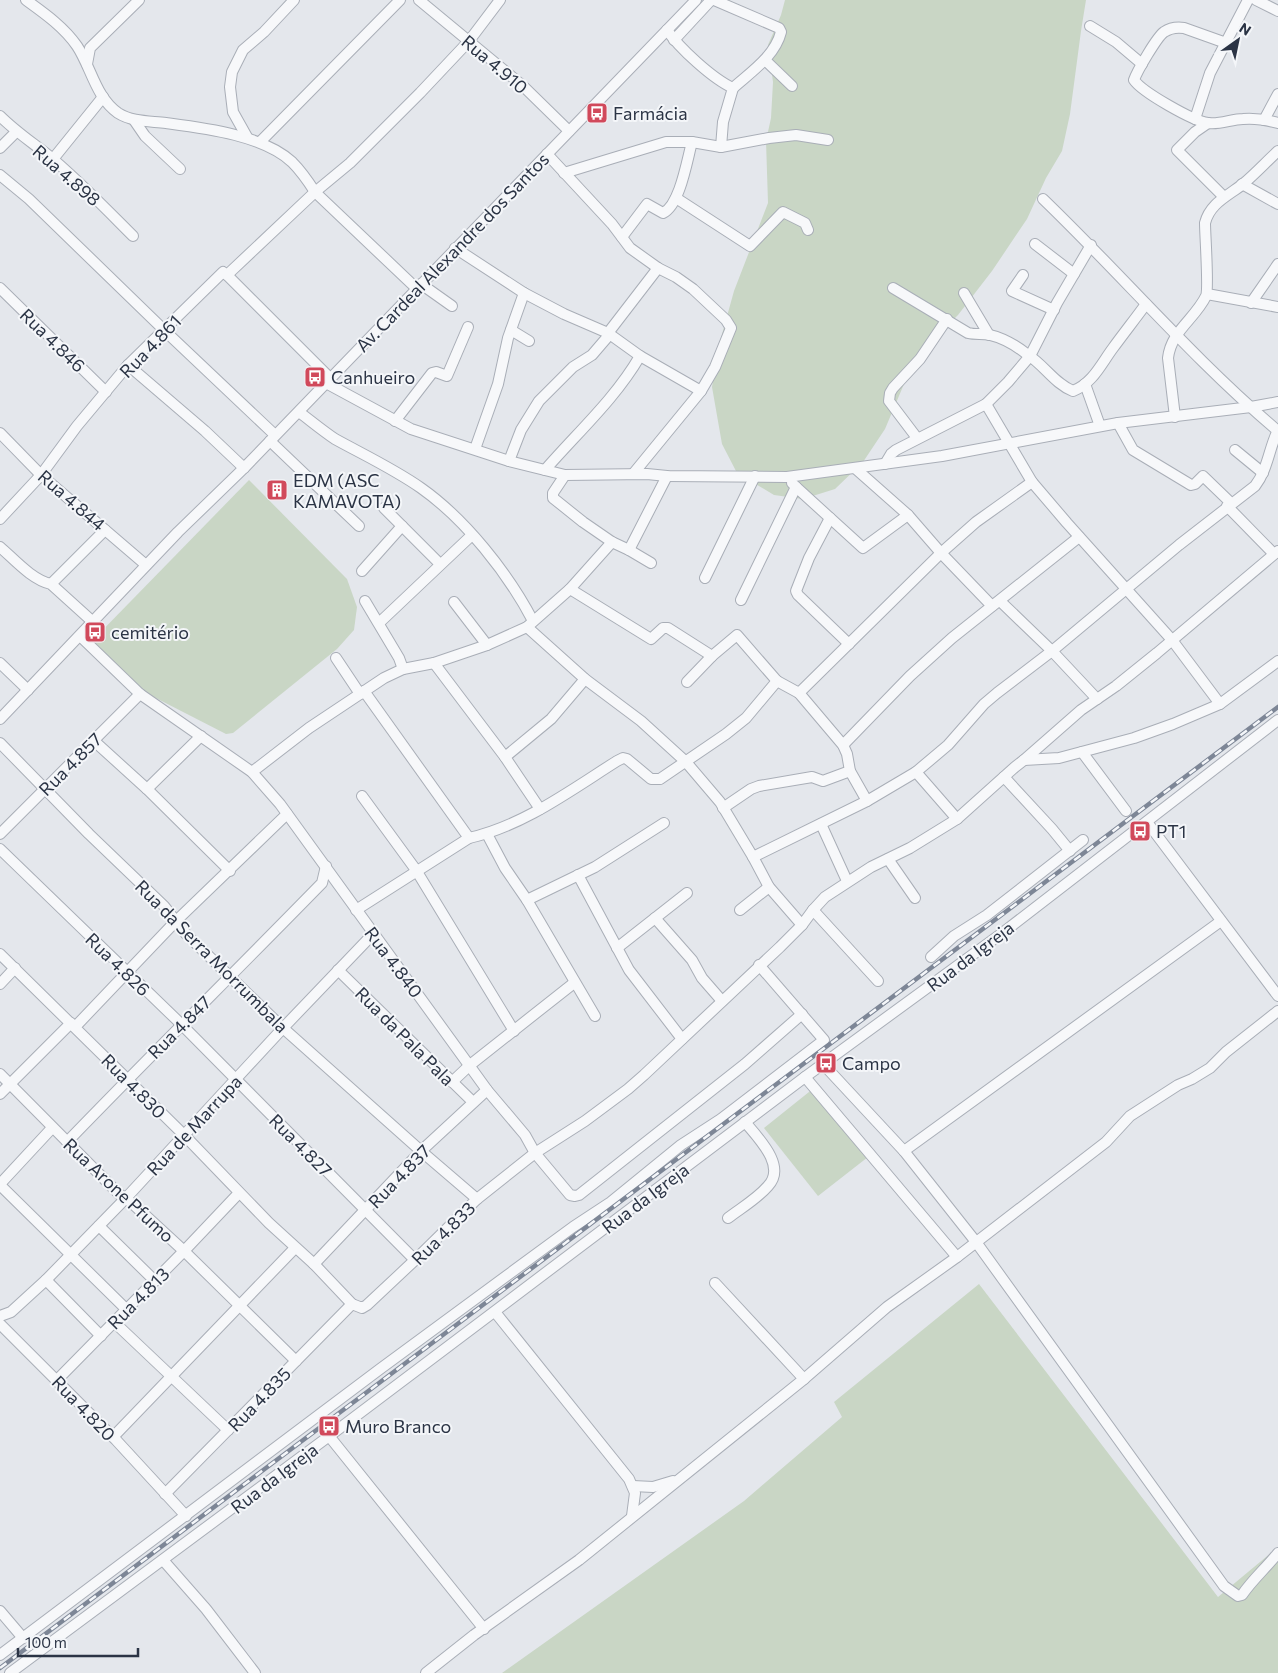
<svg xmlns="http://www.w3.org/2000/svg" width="1278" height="1673" viewBox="0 0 1278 1673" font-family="Commissioner,sans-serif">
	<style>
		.green { fill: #c9d6c5 }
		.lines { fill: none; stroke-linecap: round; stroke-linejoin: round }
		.minor-casing { stroke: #a9aeb7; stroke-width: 12 }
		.minor { stroke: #f7f8fa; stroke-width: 10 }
		.rail-casing { stroke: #7d8696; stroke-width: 4.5 }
		.rail { stroke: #f4f6f9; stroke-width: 2.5; stroke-dasharray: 8; stroke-linecap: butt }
		.labels { text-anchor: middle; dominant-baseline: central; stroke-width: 4; stroke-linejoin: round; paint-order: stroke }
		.street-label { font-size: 18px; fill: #2b3445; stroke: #f4f6f9 }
		.poi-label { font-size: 18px; fill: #2b3445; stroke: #f4f6f9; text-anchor: start }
	</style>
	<rect width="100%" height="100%" fill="#e4e7ec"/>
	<g class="green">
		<polygon points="785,0 1086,0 1081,31 1070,114 1062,151 1046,178 1027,219 992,271 958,315 915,358 885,429 863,462 835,489 803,499 774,495 737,473 722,444 712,387 719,345 734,291 768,203 766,141 771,118 773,82 768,45 781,15"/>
		<polygon points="249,480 347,579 357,607 354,630 337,649 233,733 226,734 148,694 135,685 91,642"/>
		<polygon points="814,1088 868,1157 818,1196 764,1128"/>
		<polygon points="979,1284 1218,1597 1278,1547 1278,1673 502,1673 744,1501 842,1417 834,1402"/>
	</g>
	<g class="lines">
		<g class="minor-casing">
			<g id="minor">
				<path d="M 26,0 C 44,13 64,27 77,46 C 91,67 96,98 118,113 C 132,122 150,121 166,123 C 204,128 263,135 292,162 C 301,171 308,181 315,192 L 416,288"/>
				<polyline points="419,0 523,86 569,131"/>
				<path d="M 714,0 L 779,28 L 781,32 C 775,56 751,72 733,88"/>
				<polyline points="1256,0 1278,11"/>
				<polyline points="1090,26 1116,42 1142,64"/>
				<path d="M 667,30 C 679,48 713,79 733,88 L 723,122 L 721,147"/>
				<polyline points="674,40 711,0"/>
				<path d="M 1226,43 L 1184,28 C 1177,27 1170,28 1164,32 C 1157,37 1137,71 1134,80 C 1142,92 1193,121 1208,123 C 1219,125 1232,119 1243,119 C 1255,118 1267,120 1278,123"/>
				<polyline points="765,60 792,86"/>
				<polyline points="87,64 90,48 139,0"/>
				<path d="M 0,116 C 17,133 36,145 54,160 C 82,184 107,210 133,236"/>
				<polyline points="1195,119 1210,73 1248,0"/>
				<polyline points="134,120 145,136 180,169"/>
				<polyline points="1264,120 1278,94"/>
				<polyline points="1208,123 1195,132 1177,150 1224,197"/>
				<polyline points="247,137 233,112 230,87 232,72 243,50 264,32 294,0"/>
				<polyline points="260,142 400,0"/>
				<polyline points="0,148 16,132"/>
				<polyline points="547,154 612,224 630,248 658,268 676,277 693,289 726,320 731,328 715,367 701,391 633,474"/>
				<polyline points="53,159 103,97"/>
				<polyline points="564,173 666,142 692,142 721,147 769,138 796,135 828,140"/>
				<polyline points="0,175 29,199 164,330 275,435"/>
				<polyline points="1242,184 1278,204"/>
				<polyline points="676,198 750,246 783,212 805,223 808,230"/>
				<path d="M 1043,199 C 1122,275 1194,360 1278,431"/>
				<path d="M 622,237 L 647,204 L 663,213 C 680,205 687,160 692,142"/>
				<polyline points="1035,244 1074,274"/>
				<polyline points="455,248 524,293 564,314 608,333 640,356 701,391"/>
				<polyline points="227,275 330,378"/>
				<polyline points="1023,275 1012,291 1054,310"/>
				<polyline points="421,284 452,306"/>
				<polyline points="0,288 106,392"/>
				<path d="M 893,288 L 968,333 C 976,335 983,333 990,335 C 1003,338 1018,347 1028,355 C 1044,365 1055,384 1073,391 C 1093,383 1101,364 1113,348 C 1124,333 1135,319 1146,304"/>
				<polyline points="964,293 989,335"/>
				<polyline points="1207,294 1278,307"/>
				<polyline points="1251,303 1278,264"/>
				<polyline points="511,330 529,341"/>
				<polyline points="608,333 658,268"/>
				<polyline points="128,365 205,431 244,468"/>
				<polyline points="326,383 411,429 509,461 565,475 647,474 667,476 787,477 942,456 1118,423 1251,407 1278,402"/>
				<polyline points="1085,384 1100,426"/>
				<polyline points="986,404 1032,482 1067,523 1172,640 1220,704"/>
				<path d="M 299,412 C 311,421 323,431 335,439 C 364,455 394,469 421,488 C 465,519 508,573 533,621"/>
				<path d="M 1175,417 L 1168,358 C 1171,331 1195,319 1206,296 C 1209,289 1205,235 1205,223 C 1210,203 1228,196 1243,184 C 1255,174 1266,162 1278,151"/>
				<polyline points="395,421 432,373 436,372 447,376 468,327"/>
				<polyline points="1118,423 1133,450 1191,485 1195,484 1203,476 1231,503"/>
				<polyline points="0,433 41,475 146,565"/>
				<polyline points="917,438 889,401 890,393 893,388 920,359 947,319"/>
				<polyline points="270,441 359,526"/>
				<polyline points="475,449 498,384 508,338 524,293"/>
				<polyline points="1235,450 1263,473"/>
				<polyline points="509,461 521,430 539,401 573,367 592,355 610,334"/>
				<polyline points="885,464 891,454 896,450 986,404 1008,382 1030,356 1057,303 1091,245"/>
				<polyline points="856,469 908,515 941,553 992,606"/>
				<path d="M 545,470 C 578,432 615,399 640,356"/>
				<polyline points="565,475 553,493 553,498 583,522 612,542 629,550 651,563"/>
				<polyline points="796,487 863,548 908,515"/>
				<polyline points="1227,506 1274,554"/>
				<polyline points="384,508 440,564"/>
				<polyline points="830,518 809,558 796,591 798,595 849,644"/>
				<polyline points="0,519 41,475 77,426 128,365 223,272 227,275 315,192 350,163 420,93 469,41 500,0"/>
				<path d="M 0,547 C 14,559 32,580 51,584 L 93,622"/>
				<polyline points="629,550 667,476"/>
				<polyline points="362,571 402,526"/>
				<polyline points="705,578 755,476"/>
				<polyline points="51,584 105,530"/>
				<polyline points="570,589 651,639 663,628 668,628 712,656"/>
				<polyline points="741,600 796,487 792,483"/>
				<polyline points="365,601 399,658 403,669"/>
				<polyline points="1000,601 1052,651 1097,699"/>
				<polyline points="454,602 487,645"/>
				<polyline points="379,623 472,535"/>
				<polyline points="527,627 585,679 641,721 686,762 720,802 753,857 769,887 802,925"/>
				<polyline points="80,636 140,694 252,772 280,804 487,1090 525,1135 535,1153 570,1195 575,1196 579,1195 745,1064 802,1014"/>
				<polyline points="336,658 360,694"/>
				<polyline points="0,663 28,690"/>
				<polyline points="434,663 505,757 540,809"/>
				<polyline points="687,682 712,656 737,635 777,681"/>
				<polyline points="364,691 469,838"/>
				<polyline points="799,693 843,745 847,754 850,771 867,801"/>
				<polyline points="0,719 178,532 244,468 696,0"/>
				<polyline points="93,740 147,789 230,871"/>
				<polyline points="0,743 89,834 164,906 186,934 283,1028 421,1151 477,1199"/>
				<polyline points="843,745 910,676 952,638 1079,537"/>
				<polyline points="1082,752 1126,811"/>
				<polyline points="505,757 551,719 585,679"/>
				<polyline points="1024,760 1059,758 1134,738 1173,724 1220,704 1278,661"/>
				<polyline points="252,772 309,728 384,678 403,669 434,663 487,645 527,627 570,589 612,542"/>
				<polyline points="916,772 957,819"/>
				<polyline points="1004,777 1052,829 1070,851"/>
				<polyline points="147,789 201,736"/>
				<polyline points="362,796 416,870 514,1031"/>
				<polyline points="723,808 751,789 759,786 812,777 823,781 850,771"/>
				<polyline points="1147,822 1278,996"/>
				<polyline points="821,824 847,881"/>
				<polyline points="0,834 140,694"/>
				<polyline points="487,834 505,868 527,900 595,1016"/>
				<polyline points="0,849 181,1024 415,1260"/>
				<path d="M 753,857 L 867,801 L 916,772 L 948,745 L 984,704 L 997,693 L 1052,651 L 1179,545 L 1255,486 C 1268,469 1269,448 1278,430"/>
				<polyline points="888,859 915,898"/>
				<polyline points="578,875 629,970 682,1039"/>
				<polyline points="527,900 595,867 664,823"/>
				<path d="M 356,910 L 469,838 C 523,826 571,790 617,761 L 623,758 L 627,759 L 651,779 L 660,779 L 726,734 L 746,718 L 777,681 L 799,693 L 941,553 L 976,522 L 1032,482"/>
				<polyline points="740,910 769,887"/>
				<polyline points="813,910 878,981"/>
				<polyline points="655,918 692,960 702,978 722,1001"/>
				<polyline points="617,948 687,893"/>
				<polyline points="0,954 184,1135 269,1223 314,1264 352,1304 362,1308 367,1305 415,1260 477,1199 535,1153 585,1121 628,1089 644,1075 780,947 802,925 813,910 825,897 871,867 910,848 957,819 1015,767 1024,760 1081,710 1116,686 1157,653 1278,551"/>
				<polyline points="931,957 954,936 987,915 1083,840"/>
				<polyline points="338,970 473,1102"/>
				<polyline points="0,984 15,968"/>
				<polyline points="75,1027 176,921 287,814"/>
				<path d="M 824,1065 L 904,1151 L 976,1242 L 1224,1586 L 1238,1596 L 1242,1595 C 1252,1580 1266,1568 1278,1553"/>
				<polyline points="0,1074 119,1194 133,1204 184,1251 296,1361"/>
				<polyline points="805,1077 957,1257"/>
				<polyline points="452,1082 470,1065 574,983"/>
				<polyline points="0,1094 71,1023"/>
				<path d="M 67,1142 C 151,1055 237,970 322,883 L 326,866"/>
				<polyline points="904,1151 1221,921"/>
				<polyline points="0,1184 52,1128"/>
				<polyline points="0,1185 127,1310"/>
				<path d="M 728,1218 C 741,1208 757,1199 768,1186 C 787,1166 758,1138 745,1122"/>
				<polyline points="99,1226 155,1281"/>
				<polyline points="314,1264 421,1151 487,1090"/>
				<polyline points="46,1280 101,1336"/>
				<polyline points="715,1283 804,1379"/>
				<polyline points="495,1312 629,1479 635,1493 632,1516"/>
				<polyline points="0,1316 11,1312 46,1280 126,1198 283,1028 373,934"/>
				<polyline points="114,1322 228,1430"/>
				<polyline points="0,1324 116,1440 186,1516"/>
				<polyline points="57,1380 184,1251 239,1193"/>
				<polyline points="329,1436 484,1629"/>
				<polyline points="113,1437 295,1248"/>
				<polyline points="633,1486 653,1487 673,1481"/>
				<polyline points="165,1494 352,1304"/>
				<polyline points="163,1560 206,1609 255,1673"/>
				<polyline points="0,1611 23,1638"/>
				<polyline points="0,1655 380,1369 573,1227 611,1202 681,1145 721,1119 824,1040 759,965"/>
				<polyline points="10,1673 336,1431 805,1077 1005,931 1278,720"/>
				<polyline points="426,1673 474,1635 579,1560 804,1379 887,1307 957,1257 1106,1142 1130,1116 1178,1085 1192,1079 1210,1068 1226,1052 1278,1011"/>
			</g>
		</g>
		<use href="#minor" class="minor"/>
		<g class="rail-casing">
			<polyline id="rail" points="0,1668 1278,707"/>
		</g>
		<use href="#rail" class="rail"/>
	</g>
	<defs>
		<g id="bus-square" transform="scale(1.125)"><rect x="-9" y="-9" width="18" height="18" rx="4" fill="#d1495b" stroke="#f4f6f9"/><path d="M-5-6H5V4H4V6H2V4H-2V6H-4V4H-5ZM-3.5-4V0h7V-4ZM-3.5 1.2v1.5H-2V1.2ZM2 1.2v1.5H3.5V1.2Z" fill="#fff"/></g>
		<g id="building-square" transform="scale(1.125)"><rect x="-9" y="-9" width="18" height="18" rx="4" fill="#d1495b" stroke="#f4f6f9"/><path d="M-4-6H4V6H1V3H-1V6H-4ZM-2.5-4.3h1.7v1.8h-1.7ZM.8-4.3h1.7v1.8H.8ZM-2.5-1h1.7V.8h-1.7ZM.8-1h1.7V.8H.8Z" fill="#fff"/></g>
	</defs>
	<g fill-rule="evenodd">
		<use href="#bus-square" x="597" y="113"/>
		<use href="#bus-square" x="315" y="377"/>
		<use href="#building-square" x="277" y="490"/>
		<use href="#bus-square" x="95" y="632"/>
		<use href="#bus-square" x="1140" y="831"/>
		<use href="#bus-square" x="826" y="1063"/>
		<use href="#bus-square" x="329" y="1426"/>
	</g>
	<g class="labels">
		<g class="street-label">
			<text transform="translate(495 64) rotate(40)">Rua 4.910</text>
			<text transform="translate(67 175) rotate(41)">Rua 4.898</text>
			<text transform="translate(452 252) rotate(-46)">Av. Cardeal Alexandre dos Santos</text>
			<text transform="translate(53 340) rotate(44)">Rua 4.846</text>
			<text transform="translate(150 346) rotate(-46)">Rua 4.861</text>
			<text transform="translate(72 500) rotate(41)">Rua 4.844</text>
			<text transform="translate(70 764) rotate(-45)">Rua 4.857</text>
			<text transform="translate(212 956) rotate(45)">Rua da Serra Morrumbala</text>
			<text transform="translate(970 956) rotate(-37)">Rua da Igreja</text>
			<text transform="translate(394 962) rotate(53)">Rua 4.840</text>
			<text transform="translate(118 964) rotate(44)">Rua 4.826</text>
			<text transform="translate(179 1027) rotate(-45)">Rua 4.847</text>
			<text transform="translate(405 1036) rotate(45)">Rua da Pala Pala</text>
			<text transform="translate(134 1086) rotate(45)">Rua 4.830</text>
			<text transform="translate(194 1125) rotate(-47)">Rua de Marrupa</text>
			<text transform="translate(301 1145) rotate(45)">Rua 4.827</text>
			<text transform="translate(399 1176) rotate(-46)">Rua 4.837</text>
			<text transform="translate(119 1190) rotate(43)">Rua Arone Pfumo</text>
			<text transform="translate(645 1198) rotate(-37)">Rua da Igreja</text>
			<text transform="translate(443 1233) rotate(-45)">Rua 4.833</text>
			<text transform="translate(138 1298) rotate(-45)">Rua 4.813</text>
			<text transform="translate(259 1399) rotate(-46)">Rua 4.835</text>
			<text transform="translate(84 1408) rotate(46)">Rua 4.820</text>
			<text transform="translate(274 1478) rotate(-37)">Rua da Igreja</text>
		</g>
		<g class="poi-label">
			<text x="613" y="113">Farmácia</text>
			<text x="331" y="377">Canhueiro</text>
			<text x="293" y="480">EDM (ASC<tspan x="293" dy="21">KAMAVOTA)</tspan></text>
			<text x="111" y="632">cemitério</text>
			<text x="1156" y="831">PT1</text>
			<text x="842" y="1063">Campo</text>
			<text x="345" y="1426">Muro Branco</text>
		</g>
	</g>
	<g transform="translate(1238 40) rotate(33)" stroke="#f4f6f9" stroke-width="4" paint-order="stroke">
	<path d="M0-4L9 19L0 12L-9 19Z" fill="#2b3445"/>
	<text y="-8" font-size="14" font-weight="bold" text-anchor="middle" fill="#2b3445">N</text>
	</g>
	<path d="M18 1648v8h120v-8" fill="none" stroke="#2b3445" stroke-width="2.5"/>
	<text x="25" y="1648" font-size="15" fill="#2b3445" stroke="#f4f6f9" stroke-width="4" paint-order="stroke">100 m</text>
</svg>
